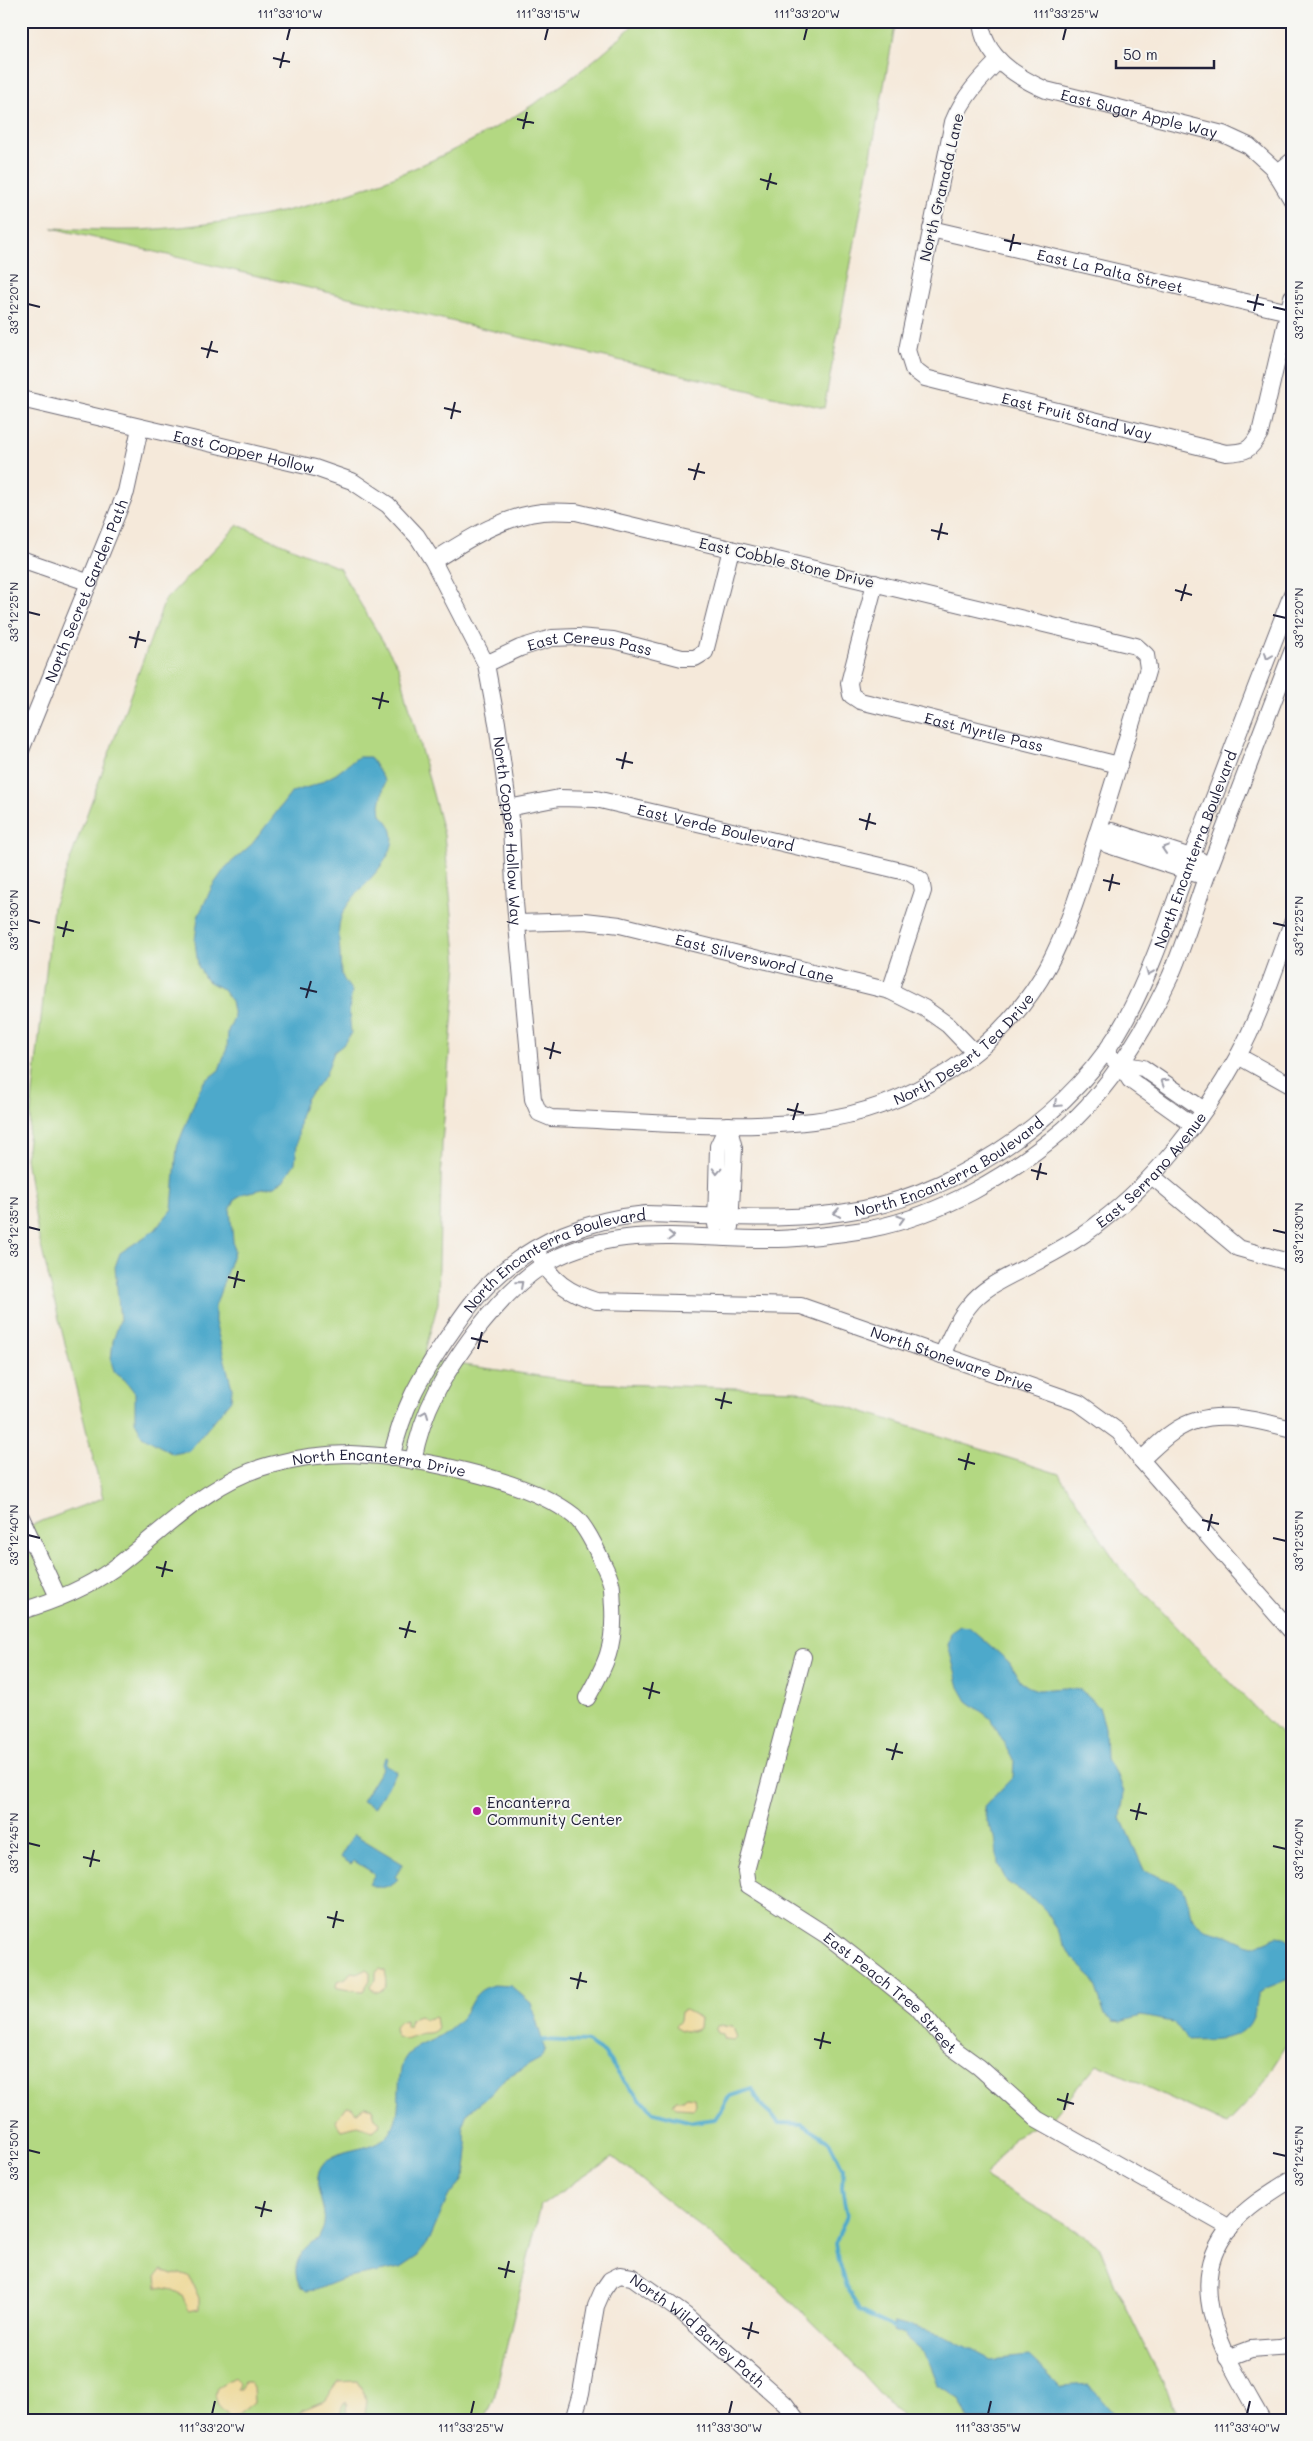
<svg xmlns="http://www.w3.org/2000/svg" width="1313" height="2441" viewBox="0 0 1313 2441" font-family="Mali,sans-serif">
	<style>
		.green { fill: #b3d882; stroke: #6a7d5e }
		.sand { fill: #eeda9e; stroke: #887e6c }
		.water { fill: #4da9cb; stroke: #386683 }
		.lines { fill: none; stroke-linecap: round; stroke-linejoin: round }
		.stream { stroke: #4da9cb; stroke-width: 4 }
		.street-casing { stroke: #6c6873; stroke-width: 18 }
		.street { stroke: #fff; stroke-width: 16 }
		.oneway { stroke: #9c9ca7 }
		.ticks { fill: none; stroke: #22223b; stroke-width: 2 }
		.poi-dot { fill: #b5179e; stroke: #f6f6f2; stroke-width: 2 }
		.labels { text-anchor: middle; dominant-baseline: central; stroke-width: 4; stroke-linejoin: round; paint-order: stroke }
		.street-label { font-size: 15px; fill: #22223b; stroke: #f6f6f2 }
		.poi-label { font-size: 15px; fill: #22223b; stroke: #f6f6f2; text-anchor: start }
		.neatline { fill: none; stroke: #22223b; stroke-width: 2 }
		.ticks-label { font-size: 12px; text-anchor: middle; fill: #22223b }
	</style>
	<rect width="100%" height="100%" fill="#f6f6f2"/>
	<filter id="ink" filterUnits="userSpaceOnUse"><feTurbulence type="fractalNoise" baseFrequency=".02" numOctaves="2"/><feDisplacementMap in="SourceGraphic" scale="10" xChannelSelector="R" yChannelSelector="G"/><feConvolveMatrix kernelMatrix="1 2 1 2 8 2 1 2 1" color-interpolation-filters="sRGB"/></filter>
	<filter id="wash" filterUnits="userSpaceOnUse"><feTurbulence type="fractalNoise" baseFrequency=".0096" numOctaves="4" result="noise"/><feDisplacementMap in="SourceGraphic" scale="20" xChannelSelector="R" yChannelSelector="G"/><feGaussianBlur stdDeviation="1.12" result="paint"/><feColorMatrix in="noise" values="0 0 0 0 0 0 0 0 0 0 0 0 0 0 0 0 0 1.4 0 .05"/><feComposite in="paint" operator="in"/></filter>
	<g filter="url(#wash)">
		<rect width="100%" height="100%" fill="#f5e9da"/>
		<g class="green">
			<path d="M 637,21 L 896,21 L 824,408 L 52,228 C 80,229 110,231 139,230 C 168,229 199,225 229,221 C 371,203 536,123 637,21 Z"/>
			<polygon points="238,525 339,568 399,668 444,835 457,964 442,1143 438,1303 423,1359 587,1383 795,1390 1059,1474 1120,1568 1292,1746 1292,2037 1254,2096 1227,2124 1097,2064 1053,2116 1014,2137 985,2177 1099,2245 1115,2285 1181,2420 904,2420 833,2342 777,2288 613,2157 541,2205 493,2402 484,2420 21,2420 21,1529 103,1498 38,1234 26,1158 53,907 165,600"/>
		</g>
		<g class="sand">
			<path d="M 366,1969 L 370,1972 L 370,1980 L 363,1991 C 360,1991 339,1989 336,1987 L 337,1981 L 346,1978 L 351,1972 L 360,1973 Z"/>
			<path d="M 380,1969 L 385,1971 C 387,1981 390,1989 377,1992 L 372,1989 L 371,1985 L 376,1980 L 376,1972 Z"/>
			<path d="M 685,2010 L 700,2018 L 699,2028 C 693,2033 680,2032 675,2026 L 680,2021 L 681,2012 Z"/>
			<path d="M 419,2016 L 426,2019 L 435,2017 L 437,2029 C 431,2035 426,2032 419,2034 C 410,2037 405,2042 396,2036 L 394,2029 L 399,2022 L 406,2020 L 406,2027 L 409,2027 L 411,2019 Z"/>
			<polygon points="718,2025 733,2026 737,2038 734,2041 725,2040 723,2035 717,2032 716,2028"/>
			<polygon points="687,2097 695,2098 696,2105 694,2109 676,2108 673,2105 676,2100 683,2100"/>
			<polygon points="346,2106 352,2107 356,2112 365,2106 372,2108 375,2118 380,2122 379,2126 373,2131 358,2126 341,2130 335,2121"/>
			<polygon points="161,2270 172,2275 180,2273 189,2276 199,2298 199,2309 189,2311 182,2295 172,2290 157,2287 156,2275"/>
			<path d="M 234,2377 L 239,2384 L 237,2390 L 240,2390 L 244,2382 L 249,2382 L 253,2388 L 254,2402 L 238,2415 L 232,2416 C 220,2413 212,2398 217,2387 Z"/>
			<polygon points="357,2381 367,2400 364,2420 344,2420 348,2405 346,2401 336,2420 293,2420 302,2410 324,2401 338,2382"/>
		</g>
		<g class="water">
			<path d="M 358,757 L 370,757 L 385,781 L 380,805 L 381,815 C 417,847 361,882 345,909 C 336,923 339,937 340,953 C 341,974 339,974 352,991 L 349,1010 L 351,1033 L 343,1045 L 334,1052 L 325,1076 L 306,1099 L 300,1117 L 295,1163 L 283,1181 L 272,1187 L 245,1193 L 236,1198 L 230,1209 L 234,1251 L 215,1307 L 215,1322 L 232,1388 L 231,1400 L 189,1451 L 173,1454 L 142,1436 L 135,1421 L 135,1393 L 125,1380 L 114,1372 L 111,1360 L 113,1341 L 120,1320 L 115,1267 L 120,1253 L 155,1230 L 172,1209 L 177,1147 L 198,1093 L 204,1082 L 219,1070 L 227,1048 L 228,1031 L 234,1017 L 231,1001 L 222,989 L 206,980 L 198,966 L 195,941 L 198,917 L 212,887 L 226,867 L 252,844 L 292,792 L 315,785 L 336,774 Z"/>
			<path d="M 960,1626 L 969,1627 L 1009,1662 L 1021,1682 L 1029,1687 L 1038,1690 L 1063,1688 L 1081,1690 L 1099,1707 L 1105,1727 L 1106,1759 L 1118,1777 L 1124,1792 L 1121,1818 L 1144,1870 C 1180,1888 1183,1876 1193,1920 L 1205,1929 L 1227,1935 L 1246,1944 L 1254,1946 L 1277,1937 L 1285,1938 L 1292,1943 L 1292,1977 C 1283,1986 1270,1983 1261,1992 C 1256,1997 1257,2007 1254,2014 C 1245,2044 1212,2039 1187,2040 L 1173,2022 L 1141,2016 L 1121,2022 L 1113,2021 L 1105,2015 L 1092,1977 L 1072,1958 L 1046,1911 L 1034,1899 L 1007,1882 L 998,1864 L 995,1837 L 986,1819 L 984,1807 L 1013,1777 L 1014,1761 L 990,1718 L 967,1701 L 959,1687 L 948,1645 L 951,1632 Z"/>
			<polygon points="386,1757 388,1758 385,1764 397,1772 374,1808 362,1801 383,1767 381,1765"/>
			<path d="M 354,1834 L 403,1864 L 395,1877 L 398,1879 C 389,1888 380,1890 369,1884 L 375,1874 L 354,1861 L 351,1864 L 340,1857 Z"/>
			<path d="M 493,1985 L 511,1986 L 531,2003 L 545,2049 L 540,2059 L 505,2078 L 491,2094 L 467,2113 L 462,2126 L 468,2151 L 466,2169 L 462,2181 L 448,2197 L 430,2239 L 418,2256 L 400,2268 L 343,2279 L 316,2290 L 305,2291 C 287,2275 298,2248 318,2239 C 320,2235 323,2230 324,2225 C 327,2208 313,2189 319,2172 C 330,2143 374,2156 390,2132 C 404,2111 395,2085 403,2062 C 409,2048 425,2044 436,2038 C 443,2035 449,2029 455,2024 C 474,2009 467,1993 493,1985 Z"/>
			<polygon points="895,2322 943,2335 991,2360 1029,2356 1061,2387 1089,2385 1119,2420 969,2420 959,2399 937,2384 925,2354 903,2335 893,2331"/>
		</g>
		<g class="lines">
			<polyline class="stream" points="543,2040 587,2042 604,2053 631,2090 654,2112 692,2122 715,2119 730,2096 752,2089 763,2108 780,2123 802,2124 829,2141 843,2169 842,2189 847,2216 836,2242 839,2261 847,2287 859,2311 893,2327"/>
		</g>
	</g>
	<g filter="url(#ink)">
		<g class="lines">
			<g class="street-casing">
				<g id="street">
					<path id="s1" d="M 981,21 C 983,57 1017,77 1046,90 L 1223,134 L 1249,146 L 1272,167 L 1292,200"/>
					<path id="s2" d="M 999,60 C 980,79 963,97 953,122 L 907,350 L 913,369 L 925,378 L 1226,453 C 1246,452 1250,451 1260,433 L 1292,297"/>
					<polyline points="1276,174 1292,161"/>
					<path id="s3" d="M 931,229 L 1289,312"/>
					<path id="s4" d="M 21,399 L 315,468 L 352,481 L 388,505 L 417,536 L 433,561 L 486,664 L 497,723 L 511,826 L 515,903 L 533,1099 L 539,1113 L 551,1118 C 637,1121 727,1131 813,1121 C 908,1110 1002,1051 1048,966 C 1072,921 1085,871 1101,822 C 1117,771 1133,720 1148,668 L 1146,655 L 1136,646 L 576,512 C 565,512 553,511 542,512 C 501,517 467,540 433,561"/>
					<polyline points="21,559 90,583"/>
					<path id="s5" d="M 875,583 L 849,683 L 851,695 L 860,701 L 1119,765"/>
					<path id="s6" d="M 486,664 L 520,648 L 552,638 L 578,637 L 613,640 L 682,658 L 695,658 L 705,652 L 731,549"/>
					<path id="s7" d="M 21,750 L 126,492 L 140,428"/>
					<path id="s8" d="M 508,808 L 559,798 L 596,799 L 910,873 L 921,880 L 923,891 L 890,991"/>
					<polyline points="1097,834 1112,831 1200,860"/>
					<polyline points="1097,834 1108,845 1196,874"/>
					<path id="s9" d="M 517,923 L 585,921 L 620,925 L 890,991 L 924,1008 L 948,1025 L 974,1052"/>
					<polyline points="1238,1056 1292,1086"/>
					<polyline points="1113,1059 1120,1064 1143,1068 1204,1110"/>
					<polyline points="1120,1064 1130,1080 1193,1125"/>
					<polyline points="728,1125 734,1148 730,1227"/>
					<polyline points="1152,1176 1238,1248 1292,1263"/>
					<polyline points="716,1225 718,1146 728,1125"/>
					<path id="s10" d="M 539,1255 C 550,1281 570,1293 596,1301 L 801,1306 L 1079,1403 L 1119,1432 L 1141,1460 L 1292,1632"/>
					<path id="s11" d="M 942,1355 C 950,1338 957,1320 969,1306 C 986,1283 1018,1273 1042,1259 C 1061,1249 1082,1237 1099,1223 C 1156,1180 1204,1118 1238,1056 C 1261,1014 1275,967 1292,923"/>
					<path id="s12" d="M 391,1458 C 404,1406 417,1382 447,1338 C 461,1318 474,1298 492,1281 C 533,1241 590,1219 646,1214 C 718,1216 792,1223 863,1209 C 964,1189 1078,1110 1126,1019 C 1155,964 1172,907 1194,850 C 1226,765 1259,679 1292,594"/>
					<path d="M 1141,1460 C 1151,1451 1161,1440 1173,1432 C 1209,1406 1252,1419 1292,1429"/>
					<path d="M 413,1461 C 423,1408 444,1374 476,1331 C 495,1307 517,1282 542,1266 C 614,1220 698,1241 777,1239 C 808,1238 839,1234 870,1229 C 941,1215 1009,1176 1064,1129 C 1110,1089 1144,1032 1170,977 C 1186,941 1197,901 1211,864 C 1238,793 1265,723 1292,652"/>
					<polyline points="21,1517 58,1597"/>
					<path id="s13" d="M 21,1611 C 52,1602 86,1588 113,1569 C 163,1532 208,1481 270,1465 C 296,1458 324,1454 350,1454 C 410,1456 527,1478 574,1516 C 585,1525 594,1544 600,1557 C 603,1565 609,1574 611,1583 C 613,1590 612,1599 613,1607 C 615,1647 606,1664 587,1698"/>
					<path id="s14" d="M 803,1657 L 746,1871 L 748,1885 L 826,1935 L 881,1978 L 917,2007 L 950,2046 L 979,2067 L 1037,2119 L 1230,2228"/>
					<polyline points="1227,2358 1251,2349 1292,2346"/>
					<path id="s15" d="M 573,2420 L 581,2393 L 596,2306 L 603,2290 L 610,2280 L 620,2275 L 632,2277 L 685,2315 L 785,2404 L 797,2420"/>
					<path d="M 1262,2420 C 1230,2363 1178,2287 1231,2226 C 1248,2206 1270,2193 1292,2179"/>
				</g>
			</g>
			<use href="#street" class="street"/>
		</g>
		<defs><path id="oneway-chevron" d="M-2-3.5L2.5 0L-2 3.5" fill="none" stroke-width="1.6" stroke-linecap="round" stroke-linejoin="round" transform="scale(1.25)"/></defs>
		<g class="oneway">
			<use href="#oneway-chevron" transform="translate(1268 656) rotate(111)"/>
			<use href="#oneway-chevron" transform="translate(1165 849) rotate(-162)"/>
			<use href="#oneway-chevron" transform="translate(1149 972) rotate(113)"/>
			<use href="#oneway-chevron" transform="translate(1164 1082) rotate(-146)"/>
			<use href="#oneway-chevron" transform="translate(1057 1104) rotate(137)"/>
			<use href="#oneway-chevron" transform="translate(717 1171) rotate(92)"/>
			<use href="#oneway-chevron" transform="translate(837 1213) rotate(172)"/>
			<use href="#oneway-chevron" transform="translate(901 1219) rotate(-17)"/>
			<use href="#oneway-chevron" transform="translate(671 1236) rotate(2)"/>
			<use href="#oneway-chevron" transform="translate(520 1284) rotate(-41)"/>
			<use href="#oneway-chevron" transform="translate(425 1414) rotate(-68)"/>
		</g>
	</g>
	<path class="ticks" d="M 287,40 L 290,28M 545,40 L 548,28M 804,40 L 807,28M 1063,40 L 1066,28M 273,58 L 290,62M 280,68 L 284,52M 517,119 L 534,123M 523,129 L 527,112M 760,179 L 777,184M 767,190 L 771,173M 1004,240 L 1021,244M 1010,251 L 1014,234M 1247,301 L 1264,305M 28,304 L 40,307M 1273,307 L 1286,310M 1254,311 L 1258,294M 201,348 L 218,352M 207,358 L 212,341M 444,408 L 461,412M 451,419 L 455,402M 688,469 L 705,473M 694,480 L 699,463M 931,530 L 948,534M 938,540 L 942,523M 1175,590 L 1192,595M 1181,601 L 1186,584M 28,612 L 40,615M 1273,615 L 1286,618M 129,637 L 146,641M 135,648 L 139,631M 372,698 L 389,702M 379,709 L 383,692M 616,759 L 633,763M 622,769 L 626,752M 859,819 L 876,824M 866,830 L 870,813M 1103,880 L 1120,884M 1109,891 L 1113,874M 28,920 L 40,923M 1273,923 L 1286,926M 57,927 L 74,931M 63,937 L 67,921M 300,988 L 317,992M 306,998 L 311,981M 544,1048 L 561,1053M 550,1059 L 554,1042M 787,1109 L 804,1113M 793,1120 L 798,1103M 1031,1170 L 1047,1174M 1037,1180 L 1041,1163M 28,1227 L 40,1230M 1273,1230 L 1286,1233M 228,1277 L 245,1281M 234,1288 L 238,1271M 471,1338 L 488,1342M 478,1349 L 482,1332M 715,1399 L 732,1403M 721,1409 L 725,1392M 958,1459 L 975,1464M 965,1470 L 969,1453M 1202,1520 L 1219,1524M 1208,1531 L 1212,1514M 28,1535 L 40,1538M 1273,1538 L 1286,1541M 156,1567 L 173,1571M 162,1577 L 166,1561M 399,1628 L 416,1632M 405,1638 L 410,1621M 643,1688 L 660,1693M 649,1699 L 653,1682M 886,1749 L 903,1753M 892,1760 L 897,1743M 1130,1810 L 1147,1814M 1136,1820 L 1140,1803M 28,1843 L 40,1846M 1273,1846 L 1286,1849M 83,1857 L 100,1861M 90,1867 L 94,1850M 327,1917 L 344,1921M 333,1928 L 337,1911M 570,1978 L 587,1982M 577,1989 L 581,1972M 814,2039 L 831,2043M 820,2049 L 824,2032M 1057,2099 L 1074,2104M 1064,2110 L 1068,2093M 28,2150 L 40,2153M 1273,2153 L 1286,2156M 255,2207 L 272,2211M 261,2217 L 265,2201M 498,2268 L 515,2272M 505,2278 L 509,2261M 742,2328 L 759,2333M 748,2339 L 752,2322M 212,2414 L 215,2401M 471,2414 L 474,2401M 729,2414 L 732,2401M 988,2414 L 991,2401M 1247,2414 L 1250,2401"/>
	<circle class="poi-dot" cx="477" cy="1811" r="5"/>
	<g class="labels">
		<g class="street-label">
			<text stroke="none"><textPath href="#s1" startOffset="196">East Sugar Apple Way</textPath></text>
			<text transform="translate(941 187) rotate(-77)">North Granada Lane</text>
			<text stroke="none"><textPath href="#s3" startOffset="184">East La Palta Street</textPath></text>
			<text stroke="none"><textPath href="#s2" startOffset="502">East Fruit Stand Way</textPath></text>
			<text stroke="none"><textPath href="#s4" startOffset="229">East Copper Hollow</textPath></text>
			<text transform="translate(787 562) rotate(13)">East Cobble Stone Drive</text>
			<text stroke="none"><textPath href="#s7" startOffset="172">North Secret Garden Path</textPath></text>
			<text stroke="none"><textPath href="#s6" startOffset="109">East Cereus Pass</textPath></text>
			<text stroke="none"><textPath href="#s5" startOffset="254">East Myrtle Pass</textPath></text>
			<text stroke="none"><textPath href="#s8" startOffset="212">East Verde Boulevard</textPath></text>
			<text stroke="none"><textPath href="#s4" startOffset="741">North Copper Hollow Way</textPath></text>
			<text stroke="none"><textPath href="#s12" startOffset="1112">North Encanterra Boulevard</textPath></text>
			<text stroke="none"><textPath href="#s9" startOffset="242">East Silversword Lane</textPath></text>
			<text stroke="none"><textPath href="#s4" startOffset="1472">North Desert Tea Drive</textPath></text>
			<text stroke="none"><textPath href="#s12" startOffset="691">North Encanterra Boulevard</textPath></text>
			<text stroke="none"><textPath href="#s11" startOffset="286">East Serrano Avenue</textPath></text>
			<text stroke="none"><textPath href="#s12" startOffset="272">North Encanterra Boulevard</textPath></text>
			<text stroke="none"><textPath href="#s10" startOffset="441">North Stoneware Drive</textPath></text>
			<text stroke="none"><textPath href="#s13" startOffset="402">North Encanterra Drive</textPath></text>
			<text stroke="none"><textPath href="#s14" startOffset="415">East Peach Tree Street</textPath></text>
			<text stroke="none"><textPath href="#s15" startOffset="254">North Wild Barley Path</textPath></text>
		</g>
		<g class="poi-label">
			<text x="487" y="1802">Encanterra<tspan x="487" dy="17">Community Center</tspan></text>
		</g>
	</g>
	<rect width="1313" height="2441" fill="none" stroke="#f6f6f2" stroke-width="55"/>
	<path d="M1116 60v8h98v-8" fill="none" stroke="#22223b" stroke-width="2.5"/>
	<text x="1123" y="60" font-size="15" fill="#22223b" stroke="#f6f6f2" stroke-width="4" paint-order="stroke">50 m</text>
	<rect x="28" y="28" width="1258" height="2386" class="neatline"/>
	<g class="ticks-label">
		<text x="290" y="18">111°33'10"W</text>
		<text x="548" y="18">111°33'15"W</text>
		<text x="807" y="18">111°33'20"W</text>
		<text x="1066" y="18">111°33'25"W</text>
		<text transform="translate(14 304) rotate(-90)" y="4">33°12'20"N</text>
		<text transform="translate(1299 310) rotate(-90)" y="4">33°12'15"N</text>
		<text transform="translate(14 612) rotate(-90)" y="4">33°12'25"N</text>
		<text transform="translate(1299 618) rotate(-90)" y="4">33°12'20"N</text>
		<text transform="translate(14 920) rotate(-90)" y="4">33°12'30"N</text>
		<text transform="translate(1299 926) rotate(-90)" y="4">33°12'25"N</text>
		<text transform="translate(14 1227) rotate(-90)" y="4">33°12'35"N</text>
		<text transform="translate(1299 1233) rotate(-90)" y="4">33°12'30"N</text>
		<text transform="translate(14 1535) rotate(-90)" y="4">33°12'40"N</text>
		<text transform="translate(1299 1541) rotate(-90)" y="4">33°12'35"N</text>
		<text transform="translate(14 1843) rotate(-90)" y="4">33°12'45"N</text>
		<text transform="translate(1299 1849) rotate(-90)" y="4">33°12'40"N</text>
		<text transform="translate(14 2150) rotate(-90)" y="4">33°12'50"N</text>
		<text transform="translate(1299 2156) rotate(-90)" y="4">33°12'45"N</text>
		<text x="212" y="2432">111°33'20"W</text>
		<text x="471" y="2432">111°33'25"W</text>
		<text x="729" y="2432">111°33'30"W</text>
		<text x="988" y="2432">111°33'35"W</text>
		<text x="1247" y="2432">111°33'40"W</text>
	</g>
</svg>
